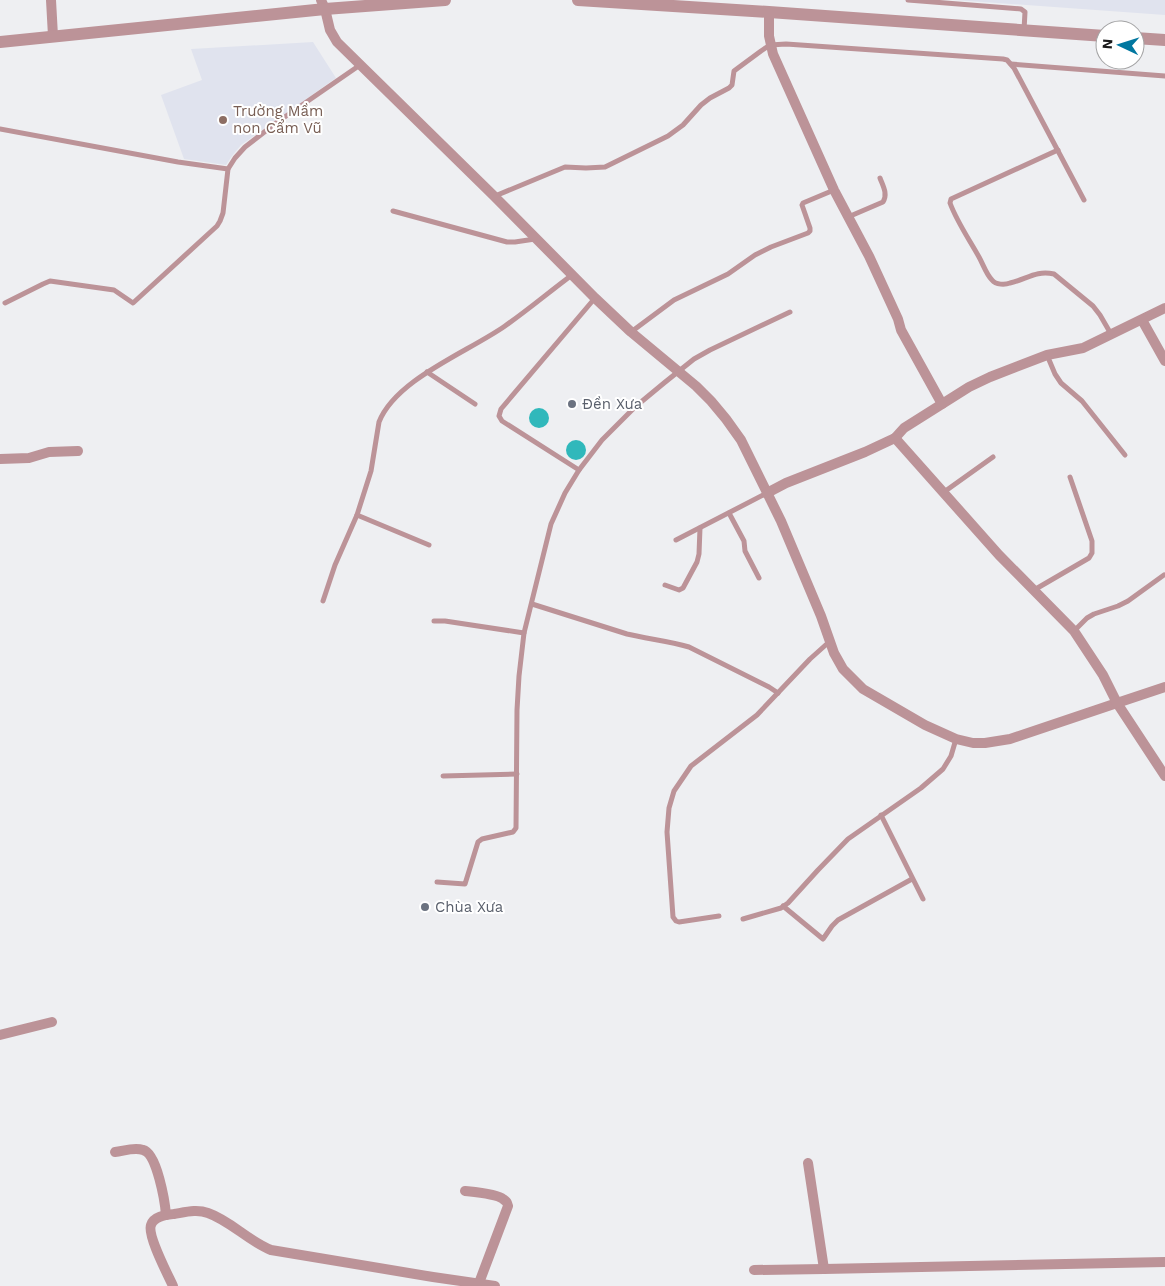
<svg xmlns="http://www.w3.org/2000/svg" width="1165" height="1286" viewBox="0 0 1165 1286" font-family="'Work Sans',sans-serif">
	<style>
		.built { fill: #e0e3ee }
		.water { fill: #30b8bb }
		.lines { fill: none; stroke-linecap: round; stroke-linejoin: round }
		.service { stroke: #bc9398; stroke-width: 5 }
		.minor { stroke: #bc9398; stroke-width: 10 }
		.tertiary { stroke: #bc9398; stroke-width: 12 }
		.education-dot { fill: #8d6e63; stroke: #fff; stroke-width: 2 }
		.worship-dot { fill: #6b7280; stroke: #fff; stroke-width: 2 }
		.labels { text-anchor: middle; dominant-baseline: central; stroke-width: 4; stroke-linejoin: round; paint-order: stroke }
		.education-label { font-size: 15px; fill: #785e54; stroke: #fff; text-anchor: start }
		.worship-label { font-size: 15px; fill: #5b616d; stroke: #fff; text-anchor: start }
	</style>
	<rect width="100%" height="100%" fill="#eeeff2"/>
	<g class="built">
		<polygon points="955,0 1165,0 1165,15"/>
		<polygon points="313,42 336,78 241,145 232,156 226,165 184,159 161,95 202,80 191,49"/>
	</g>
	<g class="water">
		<circle cx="539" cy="418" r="10"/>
		<circle cx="576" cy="450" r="10"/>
	</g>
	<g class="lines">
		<g class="service">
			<polyline points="908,0 1021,9 1025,12 1024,30"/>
			<polyline points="1011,64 1165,76"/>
			<polyline points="0,129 178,162 228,169"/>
			<path d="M 1058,150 L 951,199 L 950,203 C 957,222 969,239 979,257 C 983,264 986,274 992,280 C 996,285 1005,285 1010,283 C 1027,279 1036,270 1054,274 L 1093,306 L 1100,315 L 1111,334"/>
			<polyline points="495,196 565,167 586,168 605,167 668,136 683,125 701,105 710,98 729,88 732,85 734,71 738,68 761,51 770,45 786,44 1003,59 1007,60 1014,68 1084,200"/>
			<polyline points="393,211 507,242 515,242 535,239"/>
			<path d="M 848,217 L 883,202 C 888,194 883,186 880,178"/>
			<polyline points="5,303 43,284 50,281 114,290 133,303 217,226 220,221 223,213 228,169 235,158 245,147 276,123 360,65"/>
			<polyline points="631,332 674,300 728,274 755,255 771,247 808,233 810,231 810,228 802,205 803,203 834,190"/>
			<polyline points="1047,355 1055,374 1061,383 1082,401 1125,455"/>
			<polyline points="427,372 475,404"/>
			<polyline points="579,470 502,421 499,416 501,409 595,298"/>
			<polyline points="944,492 993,457"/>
			<polyline points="729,513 744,541 745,551 759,578"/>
			<polyline points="357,515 429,545"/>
			<polyline points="676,540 767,493"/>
			<polyline points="665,585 679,590 683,588 697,562 699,554 700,528"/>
			<polyline points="1034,590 1089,558 1092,553 1092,541 1070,477"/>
			<path d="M 323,601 L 335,565 L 357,515 L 371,471 L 379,422 C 396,379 468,352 505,326 C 528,310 549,292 572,275"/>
			<path d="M 532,604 L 627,634 C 648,639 669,641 689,647 L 769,687 L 778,693"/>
			<polyline points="434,621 445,621 524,633"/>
			<polyline points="1074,631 1087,618 1094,614 1118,606 1128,601 1164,575"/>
			<polyline points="443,776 517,774"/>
			<polyline points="881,815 923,899"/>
			<polyline points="437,882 465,884 478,842 482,839 513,832 516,828 517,710 519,676 524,633 551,524 565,493 579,470 602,440 635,407 664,383 694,359 710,350 790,312"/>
			<polyline points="783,906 823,939 832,926 838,920 912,879"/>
			<polyline points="719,916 679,922 676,921 673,917 667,832 669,808 674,791 691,766 757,715 810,659 829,642"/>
			<polyline points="743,919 781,908 788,903 818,870 848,839 921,788 943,769 951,756 956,739"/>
		</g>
		<g class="minor">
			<polyline points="51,0 53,36"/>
			<polyline points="321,0 325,9 330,30 337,42 494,196 595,298 631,332 696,386 711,401 726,419 741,440 781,521 821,616 834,653 843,669 863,689 925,725 956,739 973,743 985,743 1010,739 1117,703 1165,776"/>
			<polyline points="769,12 769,36 773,54 834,190 869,256 898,319 901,330 942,404"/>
			<polyline points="1142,320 1165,361"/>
			<polyline points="895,438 999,555 1074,631 1103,675 1117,703 1165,687"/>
			<polyline points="0,459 29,458 49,452 78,451"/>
			<polyline points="767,493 786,483 865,452 895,438 904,428 969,387 990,377 1047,355 1083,348 1165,308"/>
			<polyline points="0,1035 52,1022"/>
			<path d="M 115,1152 C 124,1151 134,1147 143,1150 C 157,1153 165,1202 166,1215"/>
			<polyline points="808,1163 824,1269 1165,1262"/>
			<path d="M 465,1191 C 474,1192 497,1194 503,1199 C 507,1202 507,1202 508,1206 L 479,1283"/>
			<polyline points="754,1270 824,1269"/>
			<path d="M 173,1286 C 168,1275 147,1235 151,1225 C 154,1216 166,1215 174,1214 C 186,1212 197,1209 208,1213 C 231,1221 248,1241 271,1250 L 433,1277 L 495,1286"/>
		</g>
		<g class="tertiary">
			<polyline points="578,0 769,12 1105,36"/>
			<polyline points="1135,38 1165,40"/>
			<polyline points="0,42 325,9 445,0"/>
		</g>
	</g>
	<circle class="education-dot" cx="223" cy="120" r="5"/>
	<g class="worship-dot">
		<circle cx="572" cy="404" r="5"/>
		<circle cx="425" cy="907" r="5"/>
	</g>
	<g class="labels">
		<g class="education-label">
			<text x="233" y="111">Trường Mầm<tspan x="233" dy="17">non Cẩm Vũ</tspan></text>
		</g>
		<g class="worship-label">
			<text x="582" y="404">Đền Xưa</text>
			<text x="435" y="907">Chùa Xưa</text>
		</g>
	</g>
	<g transform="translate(1120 45) rotate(274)"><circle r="24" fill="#ffffff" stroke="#a3a3a4"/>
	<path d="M0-4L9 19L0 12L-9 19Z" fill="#0177a0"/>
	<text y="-8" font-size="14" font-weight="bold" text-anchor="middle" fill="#1a1a1b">N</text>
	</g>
</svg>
